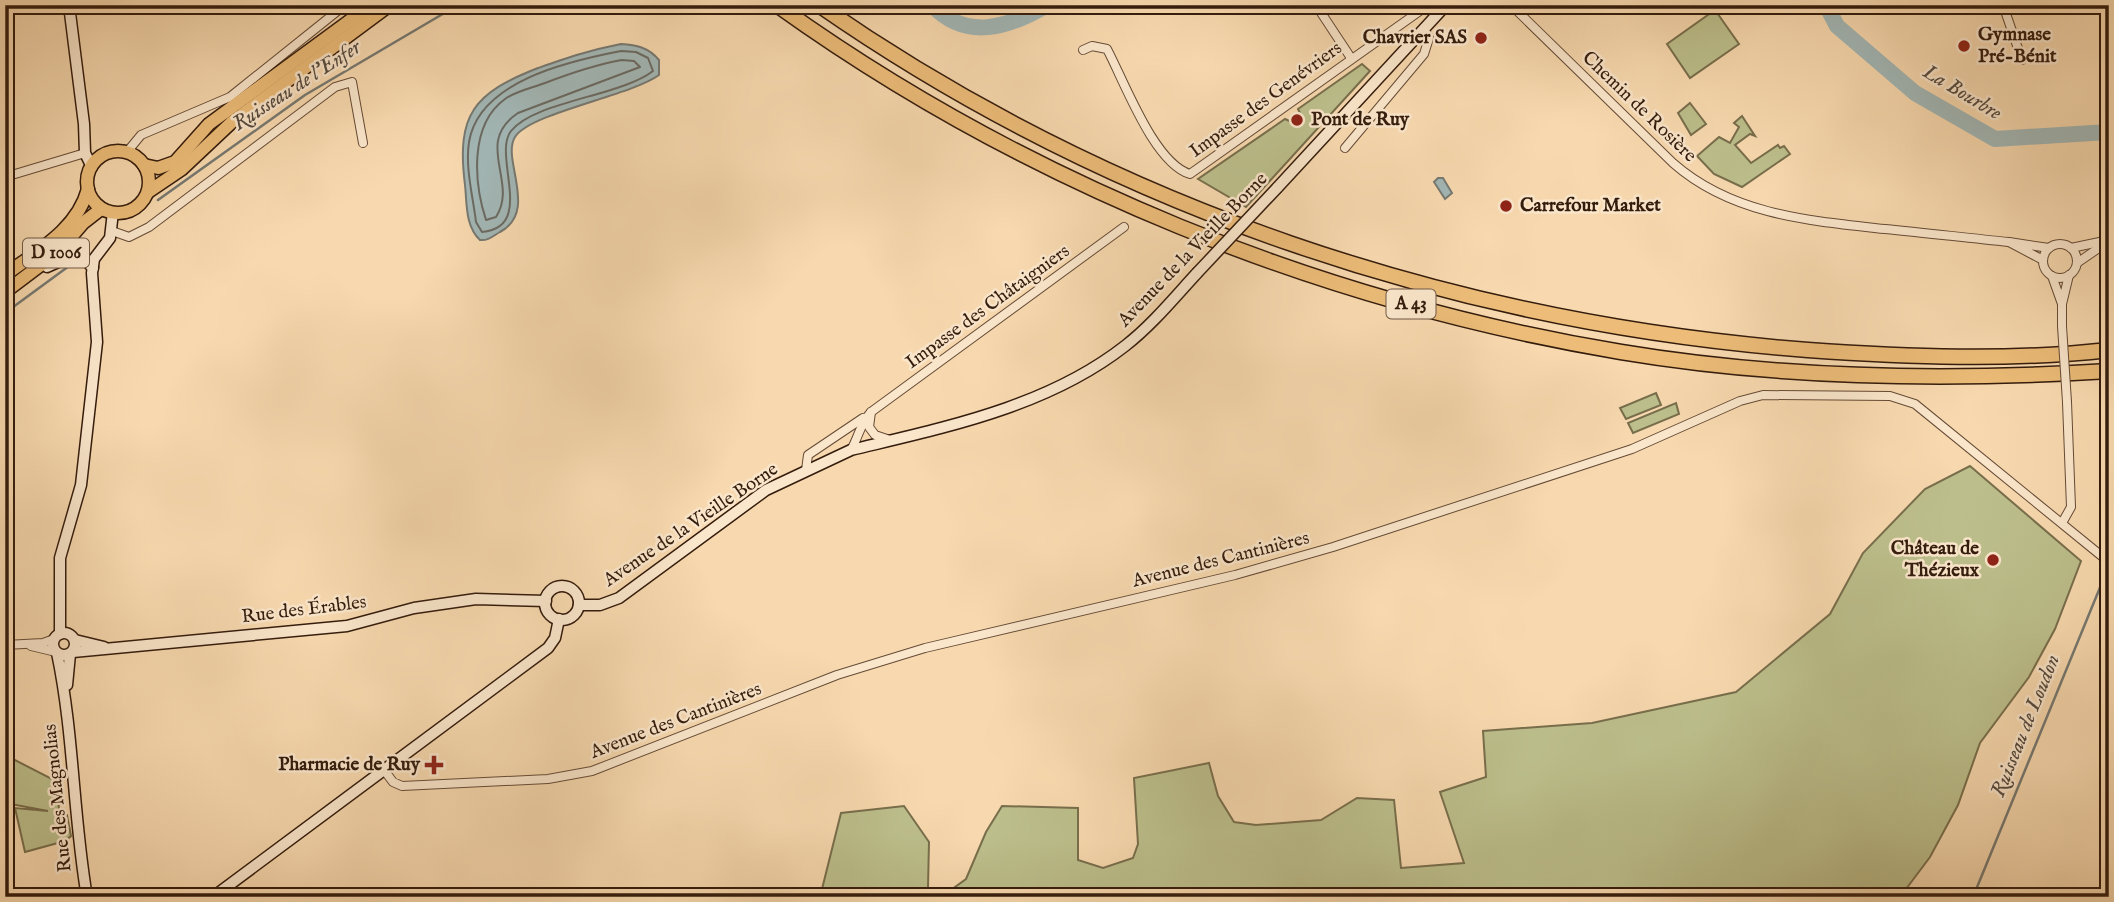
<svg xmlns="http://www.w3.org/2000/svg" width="2114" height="902" viewBox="0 0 2114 902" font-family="'IM FELL English',serif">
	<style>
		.green { fill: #bcbf8c; stroke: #786e4c; stroke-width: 2 }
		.water { fill: #a2b7b6; stroke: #767972; stroke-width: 2 }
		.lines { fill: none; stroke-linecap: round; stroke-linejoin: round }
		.shore { stroke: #6b6a62; stroke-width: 2 }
		.stream { stroke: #767972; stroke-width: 2.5 }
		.river { stroke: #a2b7b6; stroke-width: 16 }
		.street-casing { stroke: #654b36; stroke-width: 10 }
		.secondary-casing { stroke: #341c0d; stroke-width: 13 }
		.primary-casing { stroke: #341c0d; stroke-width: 15 }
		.highway-casing { stroke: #341c0d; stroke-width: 17 }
		.street { stroke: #fae6cb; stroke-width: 8 }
		.secondary { stroke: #fae6cb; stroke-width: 10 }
		.primary { stroke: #ecbc78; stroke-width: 12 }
		.highway { stroke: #ecbc78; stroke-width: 14 }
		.street-bridge-casing { stroke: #654b36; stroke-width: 10; stroke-linecap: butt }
		.secondary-bridge-casing { stroke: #341c0d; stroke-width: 13; stroke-linecap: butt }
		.street-bridge { stroke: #fae6cb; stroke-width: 8 }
		.secondary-bridge { stroke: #fae6cb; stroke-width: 10 }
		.poi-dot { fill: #8f2418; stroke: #fae6cb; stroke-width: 2.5 }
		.labels { text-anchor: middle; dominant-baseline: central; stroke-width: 5; stroke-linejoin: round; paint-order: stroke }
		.shield { fill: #fae6cb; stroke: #6f5946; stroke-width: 2 }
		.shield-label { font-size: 18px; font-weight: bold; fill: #341c0d }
		.poi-label { font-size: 19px; font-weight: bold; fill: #341c0d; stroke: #fae6cb; text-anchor: start }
		.street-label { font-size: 19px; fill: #341c0d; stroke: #fae6cb }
		.water-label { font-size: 21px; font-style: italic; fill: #554a40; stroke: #fae6cb }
	</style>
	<rect width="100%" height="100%" fill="#f8d9af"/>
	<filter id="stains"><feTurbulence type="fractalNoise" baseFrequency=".00286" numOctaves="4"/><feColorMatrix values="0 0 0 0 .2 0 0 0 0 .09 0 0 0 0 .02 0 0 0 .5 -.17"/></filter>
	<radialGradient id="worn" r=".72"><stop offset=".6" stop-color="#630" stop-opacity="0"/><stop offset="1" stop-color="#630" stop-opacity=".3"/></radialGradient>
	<g class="green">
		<polygon points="1715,10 1739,44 1690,78 1667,44"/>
		<polygon points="1362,64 1370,71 1246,207 1198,179 1285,119 1298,125 1303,119 1298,109"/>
		<polygon points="1690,103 1706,124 1691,135 1678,113"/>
		<polygon points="1742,116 1755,136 1750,134 1735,145 1751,163 1778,145 1780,148 1784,146 1790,154 1742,187 1714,174 1697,156 1719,137 1730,143 1739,127 1734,123"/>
		<polygon points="1656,393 1661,405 1626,419 1620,408"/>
		<polygon points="1676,403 1679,414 1633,433 1628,423"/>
		<polygon points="1970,466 2081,561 2055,629 2029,677 1980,743 1958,805 1930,857 1900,897 820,897 841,813 904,806 929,842 928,888 941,897 966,879 986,832 1002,806 1078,808 1078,860 1103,868 1133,858 1138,844 1134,778 1209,763 1218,796 1234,822 1256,825 1321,820 1357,798 1394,800 1401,868 1464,863 1440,792 1486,777 1483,731 1592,723 1736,692 1830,614 1863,553 1925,489"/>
		<polygon points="5,755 58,782 59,813 67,815 71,836 65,841 25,852 15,808 48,811 5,803"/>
	</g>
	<g class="water">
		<path d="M 621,44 C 636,45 648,47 659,60 L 659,75 C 630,96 530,113 515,137 C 501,159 539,211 500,232 C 493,236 488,241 480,240 C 465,226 467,203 465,185 C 456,114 474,93 538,68 C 567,58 590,50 621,44 Z"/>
		<polygon points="1438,178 1443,178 1452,193 1445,199 1434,182"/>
	</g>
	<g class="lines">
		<g class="shore">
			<path d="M 621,51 L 636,52 L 648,58 L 653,71 C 621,96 535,101 511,131 C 492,155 536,228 482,232 L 476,222 C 473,197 465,167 469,142 C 479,81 569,61 621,51 Z"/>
			<path d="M 622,60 L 634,61 L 640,67 L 518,113 C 473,143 519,182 496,217 L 486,220 C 474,183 469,125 505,99 C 516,91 532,88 545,83 C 571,73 594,65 622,60 Z"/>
		</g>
		<g class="stream">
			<polyline points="158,200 305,95 458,5"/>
			<polyline points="5,313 69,266"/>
			<polyline points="1973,897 2108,568"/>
		</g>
		<g class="river">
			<path d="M 932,5 C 966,41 1008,28 1047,5"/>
			<polyline points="1826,5 1837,26 1915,93 1995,139 2109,132"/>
		</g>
		<g class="street-casing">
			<g id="street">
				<polyline points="1316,5 1351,58"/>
				<path d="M 1511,5 L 1673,163 C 1732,215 1810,221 1885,229 C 1927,233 1968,238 2009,242"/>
				<polyline points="2003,5 2022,60"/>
				<path d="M 1083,50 L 1092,46 L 1107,49 C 1125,83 1154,163 1190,174 L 1424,8 L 1441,11"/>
				<polyline points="1345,148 1424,54 1429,38 1424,29"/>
				<polyline points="127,152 141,135 230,97 345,5"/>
				<polyline points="5,177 85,153"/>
				<polyline points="112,231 129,237 149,227 335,87 352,82 363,143"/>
				<circle cx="2060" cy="261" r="17"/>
				<polyline points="2071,248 2109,240"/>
				<polyline points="2043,260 2009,242 2049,248"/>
				<polyline points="2077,263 2106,243"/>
				<polyline points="2052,276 2062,304 2069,275"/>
				<polyline points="2062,326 2062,304"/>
				<polyline points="871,412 869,427 875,435 890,440"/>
				<path d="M 851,450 C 859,436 860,424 871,412 L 1124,227"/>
				<polyline points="806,470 808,455 863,418"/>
				<polyline points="2062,523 2071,507 2067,402"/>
				<polyline points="5,645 43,643 54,639"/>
				<polyline points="31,646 56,652"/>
				<polyline points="384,770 393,782 402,786 548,779 592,771 837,675 925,648 1235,575 1333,547 1632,449 1740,401 1763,395 1890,396 1915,404 2109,562"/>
			</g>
		</g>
		<g class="secondary-casing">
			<g id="secondary">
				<polyline points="69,5 84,124 85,153 92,167"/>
				<polyline points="1277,188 1446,5"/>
				<polyline points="47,267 74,255 84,259 93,268"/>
				<circle cx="562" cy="603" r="17"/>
				<path d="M 579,605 L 600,605 L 619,598 L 766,490 L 851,450 C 946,427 1047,407 1125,346 C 1152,325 1174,298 1197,273"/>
				<circle cx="64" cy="644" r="11"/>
				<polyline points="60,634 60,558 81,485 97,342 92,273 94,259 110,238 113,212"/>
				<polyline points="75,640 104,647"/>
				<polyline points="73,652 347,626 414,608 476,599 546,601"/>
				<path d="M 57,653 C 74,733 73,816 87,897"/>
				<polyline points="67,685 70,654"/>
				<polyline points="213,897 548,648 555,638 559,619"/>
			</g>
		</g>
		<g class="primary-casing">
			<g id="primary">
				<circle cx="118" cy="182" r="31"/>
				<polyline points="144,165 158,168 175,162 209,124 371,5"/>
				<polyline points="148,192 182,169 232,122 390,5"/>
				<path d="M 5,275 C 37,251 77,230 88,189"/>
				<polyline points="5,292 58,252 83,223 101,209"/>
			</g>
		</g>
		<g class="highway-casing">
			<g id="highway">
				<path d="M 777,5 C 1025,183 1321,302 1621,352 C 1782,379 1946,381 2109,371"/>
				<path d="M 819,5 C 1111,208 1455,323 1808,350 C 1907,357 2010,361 2109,350"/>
			</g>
		</g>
		<use href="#street" class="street"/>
		<use href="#secondary" class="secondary"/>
		<use href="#primary" class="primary"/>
		<use href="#highway" class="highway"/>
		<g class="street-bridge-casing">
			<polyline id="street-bridge" points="2062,326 2067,402"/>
		</g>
		<g class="secondary-bridge-casing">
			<polyline id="secondary-bridge" points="1197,273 1277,188"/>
		</g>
		<use href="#street-bridge" class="street-bridge"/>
		<use href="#secondary-bridge" class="secondary-bridge"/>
	</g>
	<g class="poi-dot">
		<circle cx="1481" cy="38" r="7"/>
		<circle cx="1964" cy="46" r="7"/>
		<circle cx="1297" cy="120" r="7"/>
		<circle cx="1506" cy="206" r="7"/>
		<circle cx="1993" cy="560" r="7"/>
		<path d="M430.5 754.5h7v7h7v7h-7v7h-7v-7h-7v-7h7z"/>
	</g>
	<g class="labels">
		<g class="shield">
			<rect x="23" y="238.5" width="66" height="29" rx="5"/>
			<rect x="1386.5" y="289.5" width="49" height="29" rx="5"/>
		</g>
		<g class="shield-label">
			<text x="56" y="253">D 1006</text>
			<text x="1411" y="304">A 43</text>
		</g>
		<g class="poi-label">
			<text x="1978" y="35">Gymnase<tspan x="1978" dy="22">Pré-Bénit</tspan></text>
			<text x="1467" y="38" text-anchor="end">Chavrier SAS</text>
			<text x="1311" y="120">Pont de Ruy</text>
			<text x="1520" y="206">Carrefour Market</text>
			<text x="1979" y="549" text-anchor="end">Château de<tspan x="1979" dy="22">Thézieux</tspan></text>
			<text x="420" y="765" text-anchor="end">Pharmacie de Ruy</text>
		</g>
		<g class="street-label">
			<text transform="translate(1266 100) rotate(-36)">Impasse des Genévriers</text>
			<text transform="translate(1639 107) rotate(44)">Chemin de Rosière</text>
			<text transform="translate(1193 250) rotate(-46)">Avenue de la Vieille Borne</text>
			<text transform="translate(988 307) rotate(-36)">Impasse des Châtaigniers</text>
			<text transform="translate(691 525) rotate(-34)">Avenue de la Vieille Borne</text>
			<text transform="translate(1221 560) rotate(-14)">Avenue des Cantinières</text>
			<text transform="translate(304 610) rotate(-7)">Rue des Érables</text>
			<text transform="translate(676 721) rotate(-21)">Avenue des Cantinières</text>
			<text transform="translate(58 798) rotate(-96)">Rue des Magnolias</text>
		</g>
		<g class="water-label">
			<text transform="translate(297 86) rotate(-33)">Ruisseau de l'Enfer</text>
			<text transform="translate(1962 93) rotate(31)">La Bourbre</text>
			<text transform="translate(2026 726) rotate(-68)">Ruisseau de Loudon</text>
		</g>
	</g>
	<rect width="2114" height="902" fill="none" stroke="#f8d9af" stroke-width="28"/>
	<rect x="7" y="7" width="2100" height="888" fill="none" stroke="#341c0d" stroke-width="3.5"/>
	<rect x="14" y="14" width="2086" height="874" fill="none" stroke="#341c0d" stroke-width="2"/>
	<rect width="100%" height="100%" filter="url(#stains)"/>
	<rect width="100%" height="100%" fill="url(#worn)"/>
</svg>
